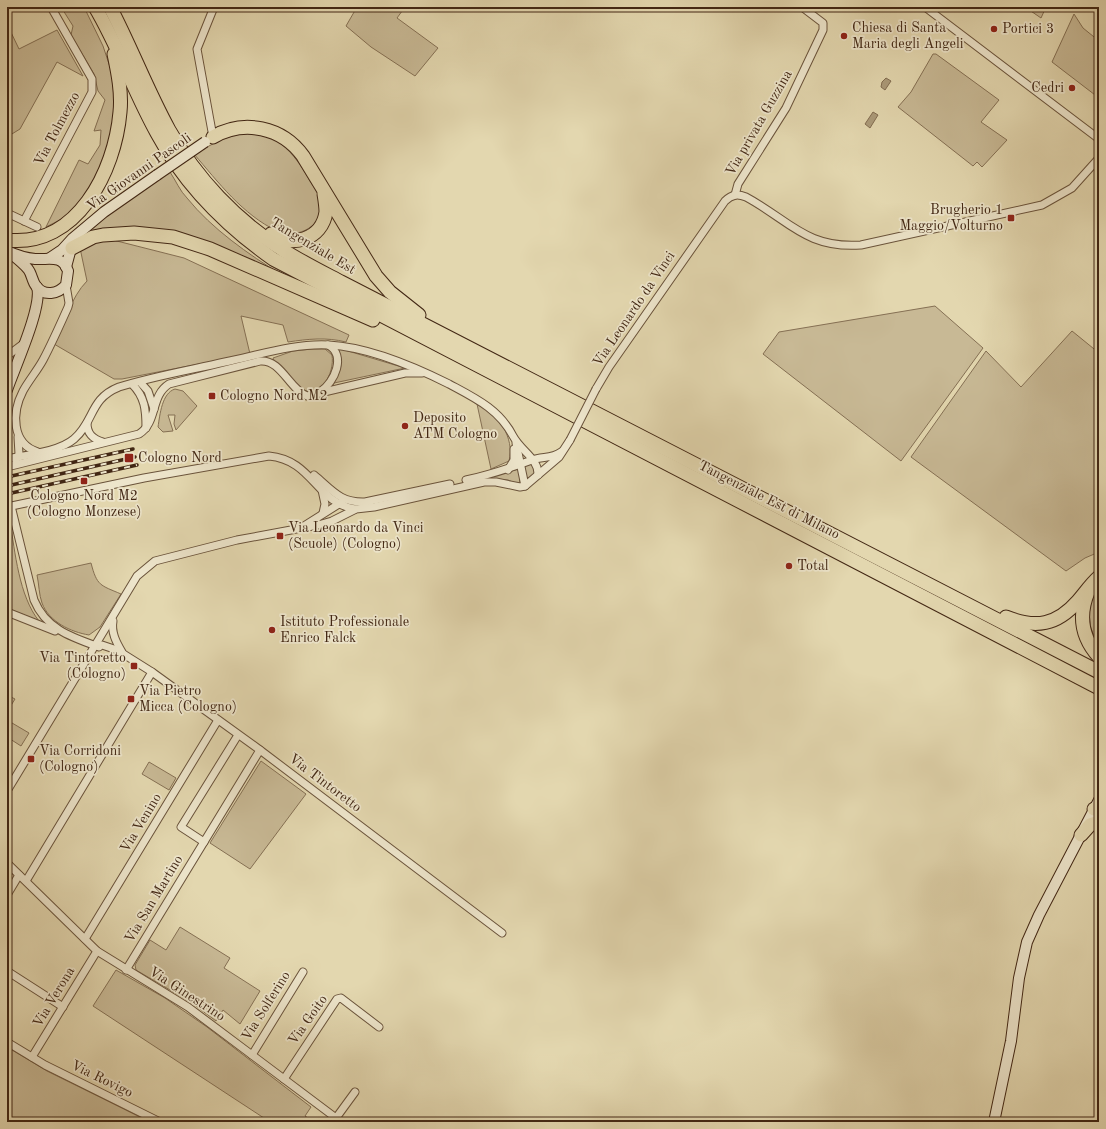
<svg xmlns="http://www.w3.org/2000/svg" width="1106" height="1129" viewBox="0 0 1106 1129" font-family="'Old Standard TT',serif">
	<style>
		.green { fill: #c8b995; stroke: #857054 }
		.water { fill: #ac9b7a; stroke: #826d51 }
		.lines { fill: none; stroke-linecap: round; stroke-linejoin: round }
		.street-casing { stroke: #6a533b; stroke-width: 9 }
		.secondary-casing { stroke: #422714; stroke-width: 12 }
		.highway-casing { stroke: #422714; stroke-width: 15 }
		.street { stroke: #ede5cb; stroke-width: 7 }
		.secondary { stroke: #ede5cb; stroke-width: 10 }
		.highway { stroke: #e3d7af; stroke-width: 13 }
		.rail-casing { stroke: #422714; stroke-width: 3.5 }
		.rail { stroke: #ede5cb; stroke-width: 2; stroke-dasharray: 6; stroke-linecap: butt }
		.street-bridge-casing { stroke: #6a533b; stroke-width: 9; stroke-linecap: butt }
		.secondary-bridge-casing { stroke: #422714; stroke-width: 12; stroke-linecap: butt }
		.street-bridge { stroke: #ede5cb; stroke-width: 7 }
		.secondary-bridge { stroke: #ede5cb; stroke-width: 10 }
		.poi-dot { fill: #8f2418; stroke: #ede5cb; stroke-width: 1.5 }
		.labels { text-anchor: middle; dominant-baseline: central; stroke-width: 3.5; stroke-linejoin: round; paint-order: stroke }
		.poi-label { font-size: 14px; fill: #422714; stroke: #ede5cb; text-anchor: start }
		.street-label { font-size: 14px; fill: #422714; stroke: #ede5cb }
	</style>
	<rect width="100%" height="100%" fill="#e3d7af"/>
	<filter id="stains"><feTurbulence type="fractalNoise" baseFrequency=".005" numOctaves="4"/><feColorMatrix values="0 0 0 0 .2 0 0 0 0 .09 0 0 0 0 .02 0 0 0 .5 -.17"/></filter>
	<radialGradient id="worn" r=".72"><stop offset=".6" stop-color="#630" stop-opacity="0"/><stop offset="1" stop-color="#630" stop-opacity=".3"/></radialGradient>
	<g class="green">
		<polygon points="61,7 84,7 103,46 114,79 116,106 113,134 97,179 74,213 46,227 79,160 88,164 100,145 101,130 94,131 105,100 98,91 94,74 71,35 73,26"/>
		<polygon points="357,7 405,7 397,18 438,48 415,76 371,47 346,26"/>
		<polygon points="1025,7 1046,7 1041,18"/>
		<polygon points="1074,14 1083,28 1099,41 1099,98 1052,62"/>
		<polygon points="7,24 19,49 57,30 83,76 57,62 20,129 7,137"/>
		<polygon points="933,54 936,54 999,100 981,122 1007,140 982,167 977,162 973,166 898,107 911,92"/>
		<path d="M 243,133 C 249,133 255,133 261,134 C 284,139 300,163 310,181 C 314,187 319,194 321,200 C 328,224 296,241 277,231 C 243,215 218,182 194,154 L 224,138 Z"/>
		<path d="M 170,172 C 176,181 180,191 187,198 C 212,229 248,254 282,275 L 194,238 L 85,233 L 106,214 Z"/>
		<path d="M 113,240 L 184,258 L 349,335 L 346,342 C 326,337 308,339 288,342 L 283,325 L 241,316 L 250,354 L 122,379 L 114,379 L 54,344 C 64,324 71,297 87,281 L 80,248 L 92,242 Z"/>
		<polygon points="935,306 983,348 901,461 763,354 779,332"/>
		<polygon points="1072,331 1099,353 1099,552 1085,558 1066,571 911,457 986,351 1021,387"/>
		<polygon points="338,348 405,368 334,383 341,361"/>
		<path d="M 312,349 L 325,349 L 332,355 C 335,374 320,400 299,388 C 290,382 282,370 275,363 L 273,358 L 293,351 Z"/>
		<path d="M 175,389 L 183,391 L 197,406 L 176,430 L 174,424 L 175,415 L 168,415 L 173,431 L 163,432 L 158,427 C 160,414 162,393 175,389 Z"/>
		<path d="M 477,404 C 498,414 515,437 509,461 L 491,469 Z"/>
		<polygon points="531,463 536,471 534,475 528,478 524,475 524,467"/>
		<polygon points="519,469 520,485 508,480 492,479 492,476"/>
		<path d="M 7,518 L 10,521 C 15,552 19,596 39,621 L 7,608 Z"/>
		<path d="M 91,563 C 97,586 100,585 121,594 L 100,627 L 89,635 C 71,632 49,622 42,603 C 39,595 39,584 37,575 Z"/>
		<polygon points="1099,586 1099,647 1086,618 1095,589"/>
		<polygon points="7,695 15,699 7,712"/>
		<polygon points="7,720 29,733 21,746 7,737"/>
		<polygon points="261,761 306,794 250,869 210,843"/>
		<polygon points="149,762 176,778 169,790 142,774"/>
		<polygon points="180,927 230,958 224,968 260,991 240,1024 223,1010 216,1021 192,1003 136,970 135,965 150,940 166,950"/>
		<polygon points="116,970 165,998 207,1027 311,1107 305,1116 314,1122 270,1122 93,1006"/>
		<polygon points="7,1047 47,1071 150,1122 7,1122"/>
	</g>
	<g class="water">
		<polygon points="886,78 891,81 885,90 881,87 882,82"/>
		<polygon points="873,112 878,115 870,128 865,124"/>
	</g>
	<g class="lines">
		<g class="street-casing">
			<g id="street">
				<polyline points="925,7 1099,139"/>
				<polyline points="213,137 197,49 214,7"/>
				<polyline points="735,195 738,184 786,108 823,30 823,23 802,7"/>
				<polyline points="7,213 37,227"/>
				<polyline points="24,221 92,92 92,79 51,7"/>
				<polyline points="7,356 23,344"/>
				<polyline points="140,382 148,391 154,409"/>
				<path d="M 132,384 C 145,397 146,410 146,428"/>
				<path d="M 596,389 L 609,367 L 725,201 C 732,194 738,194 746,197 C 789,220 806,249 861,245 L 1042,205 L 1072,188 L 1099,158"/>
				<path d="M 321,391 C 334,383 347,355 328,345"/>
				<path d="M 87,423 C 87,434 93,439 103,442"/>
				<polyline points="516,443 525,486"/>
				<path d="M 38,452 C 11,444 12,412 23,391 C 29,380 37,371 43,360 C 52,343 60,325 68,307 L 69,303 L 66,285"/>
				<path d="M 7,459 C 26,455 59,452 74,439 C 95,421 89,399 119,387 C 154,376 190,370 225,362 C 259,355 295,343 329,345 C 368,347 415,367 449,384 C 475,398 499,409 513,436 C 521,451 539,459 538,475"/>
				<polyline points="16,460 19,454 18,437"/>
				<path d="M 7,467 L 139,434 C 158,422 150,396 169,384 L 260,361 C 281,359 289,389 307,396 L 405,373 L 422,373"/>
				<polyline points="508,470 514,460 514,449"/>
				<path d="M 314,475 C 332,490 340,503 365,502 L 450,484"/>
				<path d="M 466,480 C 489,475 510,468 532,460 C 542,456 552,459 561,452"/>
				<polyline points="322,490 325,504 323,513"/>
				<path d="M 11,506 L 34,600 C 46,629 71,637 99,647"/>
				<path d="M 7,507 L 144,478 L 269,456 C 313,460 316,503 355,509"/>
				<polyline points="304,526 342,502"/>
				<polyline points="7,612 55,631"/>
				<path d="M 113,621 C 111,632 116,642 122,652"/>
				<polyline points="94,646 102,645 117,650 152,672 260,750 502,933"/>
				<polyline points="7,791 137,576 155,561 237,540 318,525 332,521 356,509 374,507 484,482 496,482 520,487 525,486 559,457 570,440"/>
				<polyline points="204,842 181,827 238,735"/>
				<polyline points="7,863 97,951 188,1007 336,1118 355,1092"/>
				<polyline points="26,881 152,672"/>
				<polyline points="7,895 19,875"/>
				<polyline points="85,939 218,720"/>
				<polyline points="126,970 260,750"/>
				<polyline points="7,971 63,1007"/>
				<polyline points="7,1042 45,1065 160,1122"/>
				<polyline points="252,1055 303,972"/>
				<polyline points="32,1057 97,951"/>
				<polyline points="284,1079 337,999 341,998 379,1027"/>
			</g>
		</g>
		<g class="secondary-casing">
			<g id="secondary">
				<path d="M 7,251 C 16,255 25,258 35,259 C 49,260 62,254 68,271 L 66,285 C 58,294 44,297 36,286 C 32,281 32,274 28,269 C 22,262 15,257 9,252"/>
				<polyline points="50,258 62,250 73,238 104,212 157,175"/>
				<polyline points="66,267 70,252 76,242"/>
				<path d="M 7,390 C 14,369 43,306 37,287"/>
				<polyline points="994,1122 1011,1041 1019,978 1027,942 1039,915 1099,800"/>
			</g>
		</g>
		<g class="highway-casing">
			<g id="highway">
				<path d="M 95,7 C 119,47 134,92 157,133 C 185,185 225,225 273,259 L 1099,688"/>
				<path d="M 110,7 C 131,47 147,90 169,130 C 196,178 237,221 283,250 C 302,262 322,272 341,282 L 1099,672"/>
				<path d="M 213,137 C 244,119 282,127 303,156 L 376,276 L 390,292 L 419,315"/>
				<path d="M 271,234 C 291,248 322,240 326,212 C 326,206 325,200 324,194"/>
				<path d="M 7,240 C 77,248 115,171 120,112 C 122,93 118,73 114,54"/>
				<polyline points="72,248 93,237 103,235 134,233 173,237 210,249 373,320"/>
				<path d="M 1088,592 C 1078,616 1082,638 1099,657"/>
				<path d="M 1006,617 C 1036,629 1057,625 1078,601 C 1085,593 1091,584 1099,577"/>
				<polyline points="1094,809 1099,809"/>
				<polyline points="1081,835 1090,825 1099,822"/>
			</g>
		</g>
		<use href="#street" class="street"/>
		<use href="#secondary" class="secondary"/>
		<use href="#highway" class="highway"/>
		<g class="rail-casing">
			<g id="rail">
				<polyline points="7,477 133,449"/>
				<polyline points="7,486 135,457"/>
				<polyline points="7,494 137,465"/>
			</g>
		</g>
		<use href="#rail" class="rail"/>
		<g class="street-bridge-casing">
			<polyline id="street-bridge" points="570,440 596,389"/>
		</g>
		<g class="secondary-bridge-casing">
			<polyline id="secondary-bridge" points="157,175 205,142"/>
		</g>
		<use href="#street-bridge" class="street-bridge"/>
		<use href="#secondary-bridge" class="secondary-bridge"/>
	</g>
	<g class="poi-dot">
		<circle cx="994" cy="29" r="4"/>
		<circle cx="844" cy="36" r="4"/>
		<circle cx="1072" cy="88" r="4"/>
		<rect x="1007" y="214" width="8" height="8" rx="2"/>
		<rect x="208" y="392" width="8" height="8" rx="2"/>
		<circle cx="405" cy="426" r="4"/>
		<rect x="124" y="453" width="10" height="10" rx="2"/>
		<rect x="80" y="477" width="8" height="8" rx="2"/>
		<rect x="276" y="532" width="8" height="8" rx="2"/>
		<circle cx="789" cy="566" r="4"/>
		<circle cx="272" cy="630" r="4"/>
		<rect x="130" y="662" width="8" height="8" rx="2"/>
		<rect x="127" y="695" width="8" height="8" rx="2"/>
		<rect x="27" y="755" width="8" height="8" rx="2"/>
	</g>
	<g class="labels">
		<g class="poi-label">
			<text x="852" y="28">Chiesa di Santa<tspan x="852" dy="16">Maria degli Angeli</tspan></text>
			<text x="1002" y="29">Portici 3</text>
			<text x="1064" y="88" text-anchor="end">Cedri</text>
			<text x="1003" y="210" text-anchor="end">Brugherio 1<tspan x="1003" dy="16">Maggio/Volturno</tspan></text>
			<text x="220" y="396">Cologno Nord M2</text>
			<text x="413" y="418">Deposito<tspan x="413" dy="16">ATM Cologno</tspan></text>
			<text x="138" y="458">Cologno Nord</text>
			<text x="84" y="496" text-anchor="middle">Cologno Nord M2<tspan x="84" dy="16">(Cologno Monzese)</tspan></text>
			<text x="288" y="528">Via Leonardo da Vinci<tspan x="288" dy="16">(Scuole) (Cologno)</tspan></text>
			<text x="797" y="566">Total</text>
			<text x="280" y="622">Istituto Professionale<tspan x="280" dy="16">Enrico Falck</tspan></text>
			<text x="126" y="658" text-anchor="end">Via Tintoretto<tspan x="126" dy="16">(Cologno)</tspan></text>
			<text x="139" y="691">Via Pietro<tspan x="139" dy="16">Micca (Cologno)</tspan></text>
			<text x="39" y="751">Via Corridoni<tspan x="39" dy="16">(Cologno)</tspan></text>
		</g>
		<g class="street-label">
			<text transform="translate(759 123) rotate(-60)">Via privata Guzzina</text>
			<text transform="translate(57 129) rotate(-62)">Via Tolmezzo</text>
			<text transform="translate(139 172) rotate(-35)">Via Giovanni Pascoli</text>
			<text transform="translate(313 246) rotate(31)">Tangenziale Est</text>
			<text transform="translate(634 309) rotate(-56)">Via Leonardo da Vinci</text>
			<text transform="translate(769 500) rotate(27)">Tangenziale Est di Milano</text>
			<text transform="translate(325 783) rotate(37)">Via Tintoretto</text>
			<text transform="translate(141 823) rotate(-59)">Via Venino</text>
			<text transform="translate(154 899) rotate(-59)">Via San Martino</text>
			<text transform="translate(187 994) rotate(33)">Via Ginestrino</text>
			<text transform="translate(54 997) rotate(-59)">Via Verona</text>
			<text transform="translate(266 1006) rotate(-58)">Via Solferino</text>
			<text transform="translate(308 1020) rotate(-55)">Via Goito</text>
			<text transform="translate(102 1079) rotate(26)">Via Rovigo</text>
		</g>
	</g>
	<rect width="1106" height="1129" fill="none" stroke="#e3d7af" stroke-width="24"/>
	<rect x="8" y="8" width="1090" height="1113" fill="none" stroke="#422714" stroke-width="2"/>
	<rect x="12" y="12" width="1082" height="1105" fill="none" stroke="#422714"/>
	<rect width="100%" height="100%" filter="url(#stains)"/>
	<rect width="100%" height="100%" fill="url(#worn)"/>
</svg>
